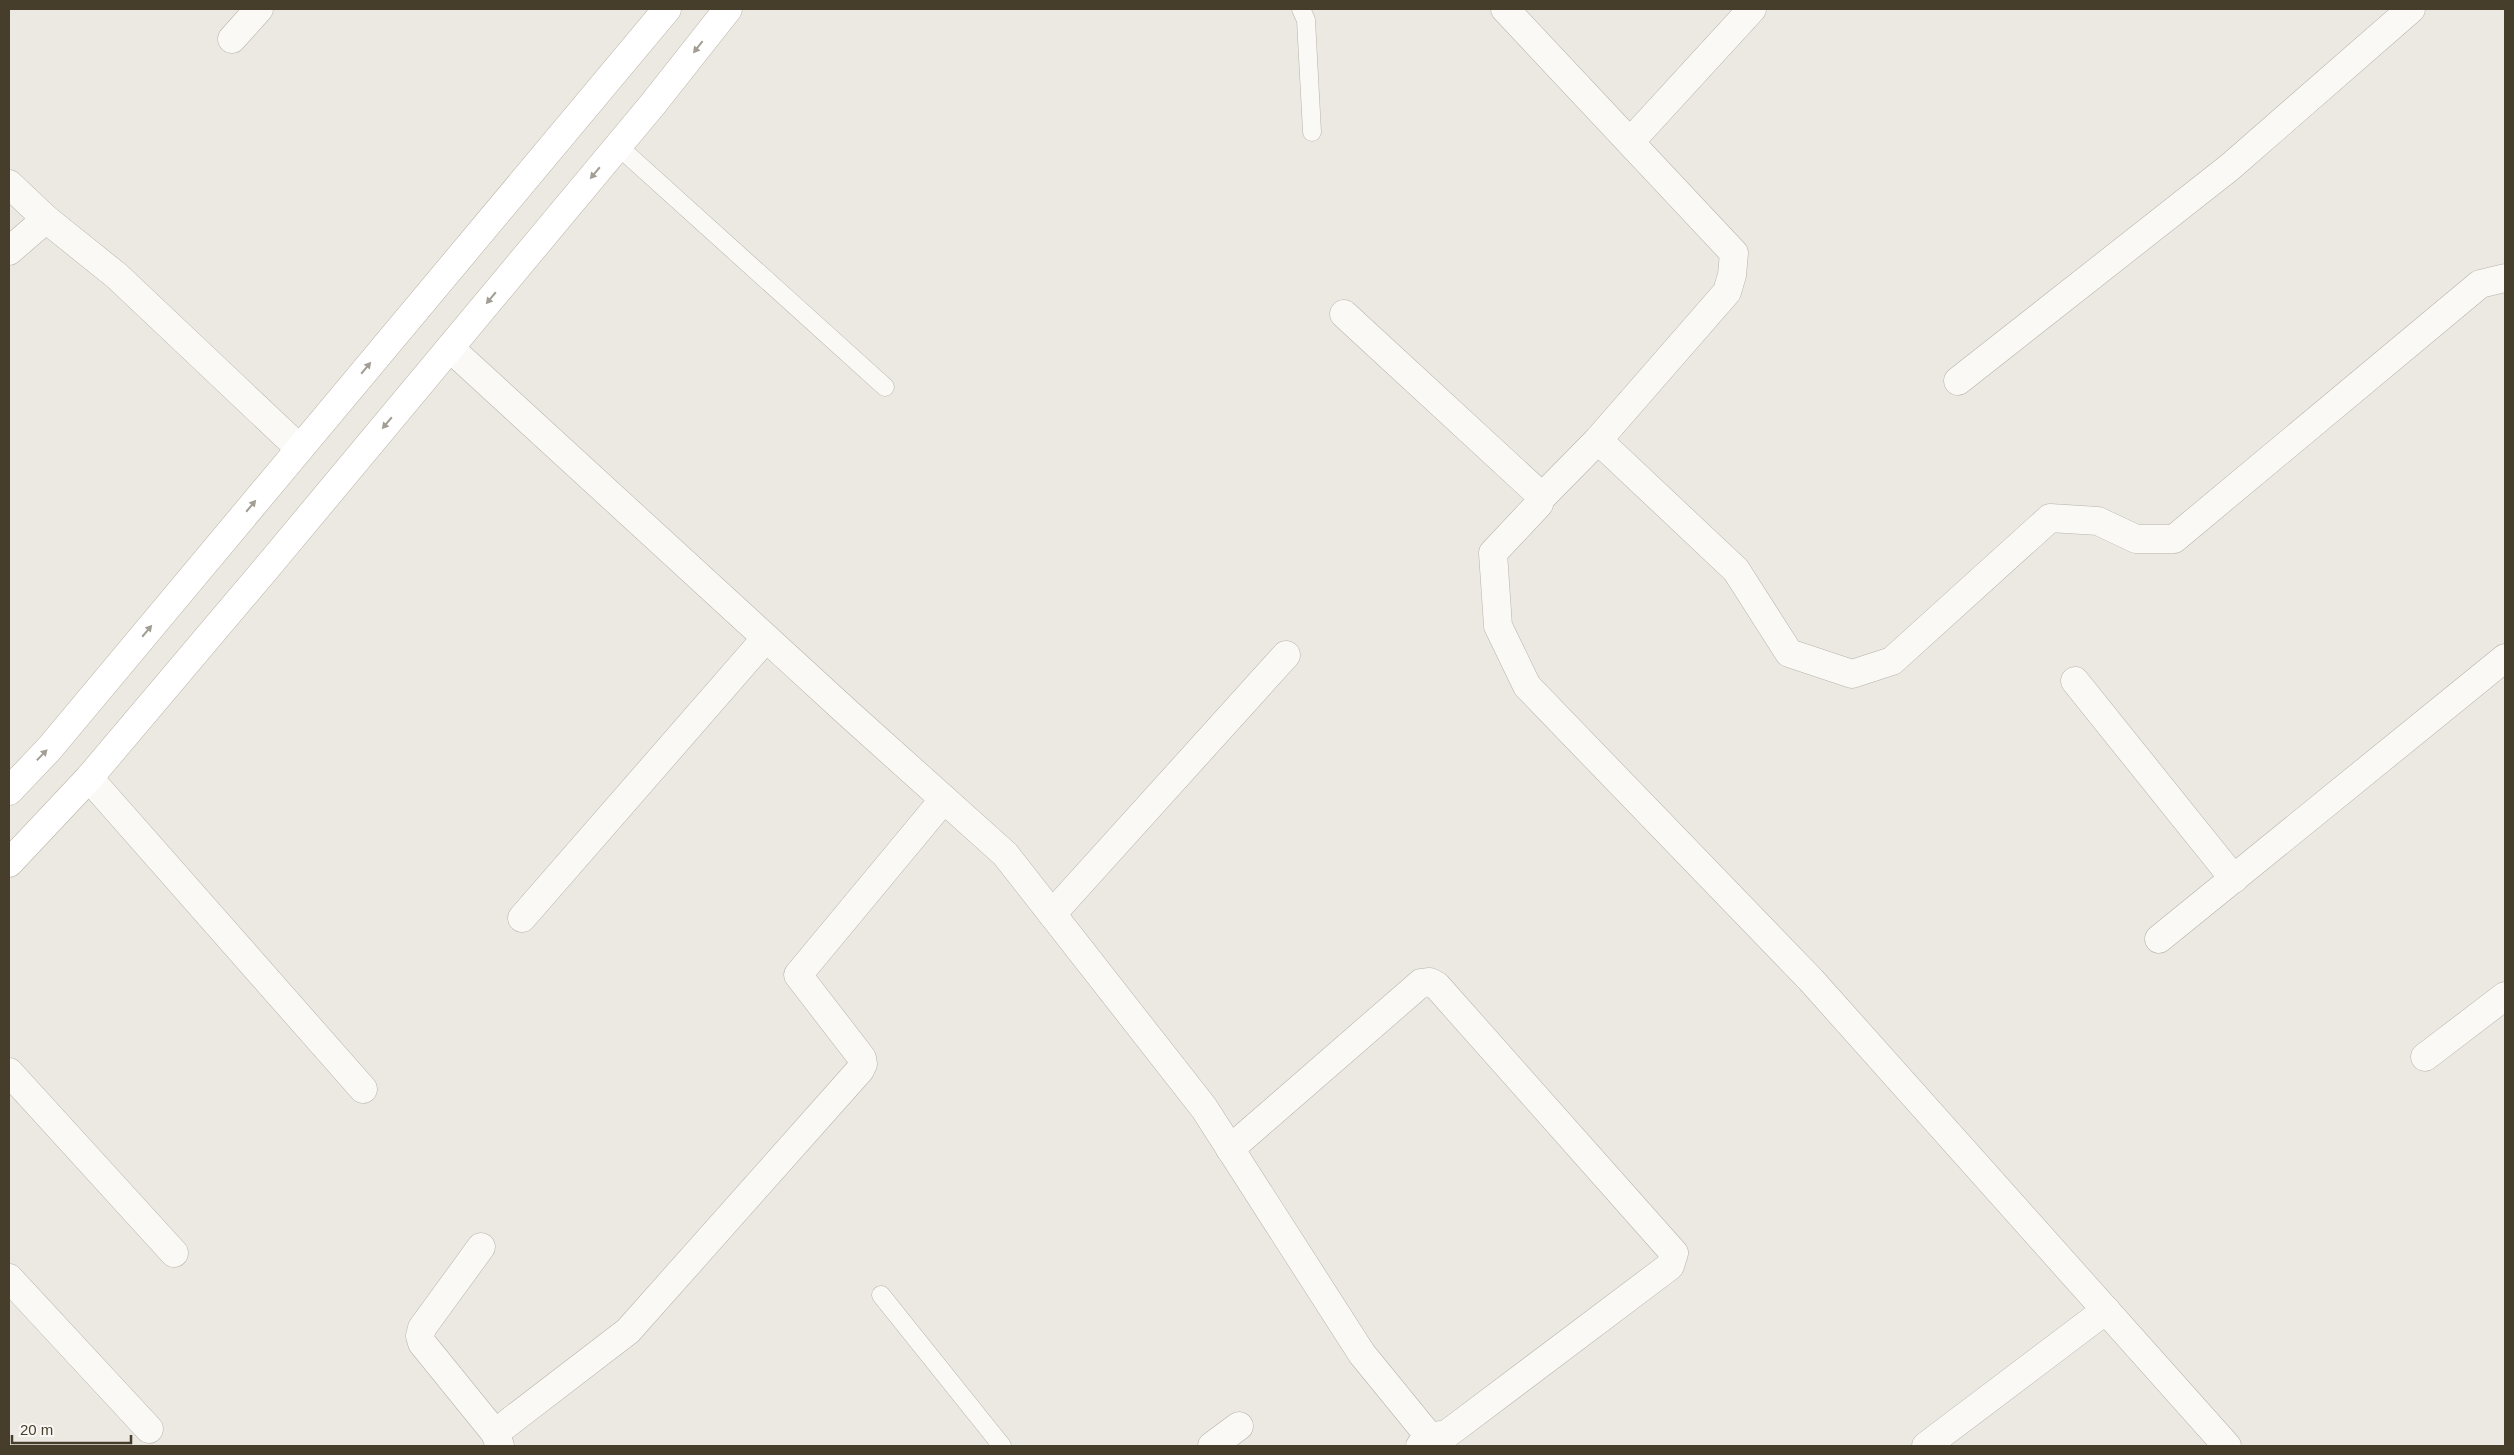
<svg xmlns="http://www.w3.org/2000/svg" width="2514" height="1455" viewBox="0 0 2514 1455" font-family="Helvetica,sans-serif">
	<style>
		.lines { fill: none; stroke-linecap: round; stroke-linejoin: round }
		.service-casing { stroke: #b7b2a8; stroke-width: 19 }
		.minor-casing { stroke: #b7b2a8; stroke-width: 29 }
		.primary-casing { stroke: #b9b1a2; stroke-width: 29 }
		.service { stroke: #faf9f6; stroke-width: 18 }
		.minor { stroke: #faf9f6; stroke-width: 28 }
		.primary { stroke: #fff; stroke-width: 28 }
		.oneway { fill: #a29e94 }
	</style>
	<rect width="100%" height="100%" fill="#ece9e3"/>
	<g class="lines">
		<g class="service-casing">
			<g id="service">
				<polyline points="1301,9 1306,20 1312,132"/>
				<polyline points="618,146 885,387"/>
				<polyline points="881,1295 1002,1446"/>
			</g>
		</g>
		<g class="minor-casing">
			<g id="minor">
				<polyline points="1505,9 1734,253 1732,275 1727,292 1598,440 1540,499"/>
				<polyline points="232,39 259,9"/>
				<polyline points="1630,142 1752,9"/>
				<polyline points="9,184 46,219 117,276 299,448"/>
				<polyline points="9,251 46,219"/>
				<polyline points="1344,314 1537,492 1539,504 1493,553 1498,626 1527,686 1811,980 2227,1446"/>
				<polyline points="450,348 849,714 1005,854 1204,1108 1362,1354 1424,1430 1427,1437 1420,1446"/>
				<polyline points="1958,381 2230,167 2411,9"/>
				<polyline points="1598,440 1736,570 1789,653 1852,674 1892,661 2050,518 2098,521 2136,539 2174,539 2480,284 2505,278"/>
				<polyline points="2075,681 2234,879"/>
				<polyline points="89,778 363,1089"/>
				<polyline points="1052,914 1286,655"/>
				<polyline points="522,918 766,638"/>
				<polyline points="2159,939 2505,658"/>
				<polyline points="2425,1057 2505,996"/>
				<polyline points="9,1072 174,1253"/>
				<polyline points="1230,1149 1421,983 1430,982 1437,986 1674,1253 1670,1266 1447,1434 1427,1437"/>
				<polyline points="481,1247 422,1328 420,1336 422,1343 495,1433 500,1446"/>
				<polyline points="9,1278 149,1429"/>
				<polyline points="495,1433 628,1331 860,1070 863,1064 862,1058 798,975 944,799"/>
				<polyline points="1212,1446 1239,1426"/>
				<polyline points="1926,1446 2106,1310"/>
			</g>
		</g>
		<g class="primary-casing">
			<g id="primary">
				<polyline points="9,791 49,749 667,9"/>
				<polyline points="9,863 89,778 269,565 653,104 728,9"/>
			</g>
		</g>
		<use href="#service" class="service"/>
		<use href="#minor" class="minor"/>
		<use href="#primary" class="primary"/>
	</g>
	<defs><path id="oneway-solid" d="M-6-.8H1V-3.2L6.5 0L1 3.2V.8H-6Z" transform="scale(1.25)"/></defs>
	<g class="oneway">
		<use href="#oneway-solid" transform="translate(698 47) rotate(128)"/>
		<use href="#oneway-solid" transform="translate(595 173) rotate(130)"/>
		<use href="#oneway-solid" transform="translate(491 298) rotate(130)"/>
		<use href="#oneway-solid" transform="translate(366 368) rotate(-50)"/>
		<use href="#oneway-solid" transform="translate(387 423) rotate(130)"/>
		<use href="#oneway-solid" transform="translate(251 506) rotate(-50)"/>
		<use href="#oneway-solid" transform="translate(147 631) rotate(-50)"/>
		<use href="#oneway-solid" transform="translate(42 755) rotate(-46)"/>
	</g>
	<rect width="2514" height="1455" fill="none" stroke="#463d2a" stroke-width="20"/>
	<path d="M12 1435v8h119v-8" fill="none" stroke="#463d2a" stroke-width="2.5"/>
	<text x="20" y="1435" font-size="15" fill="#463d2a" stroke="#f9f7f3" stroke-width="4" paint-order="stroke">20 m</text>
</svg>
